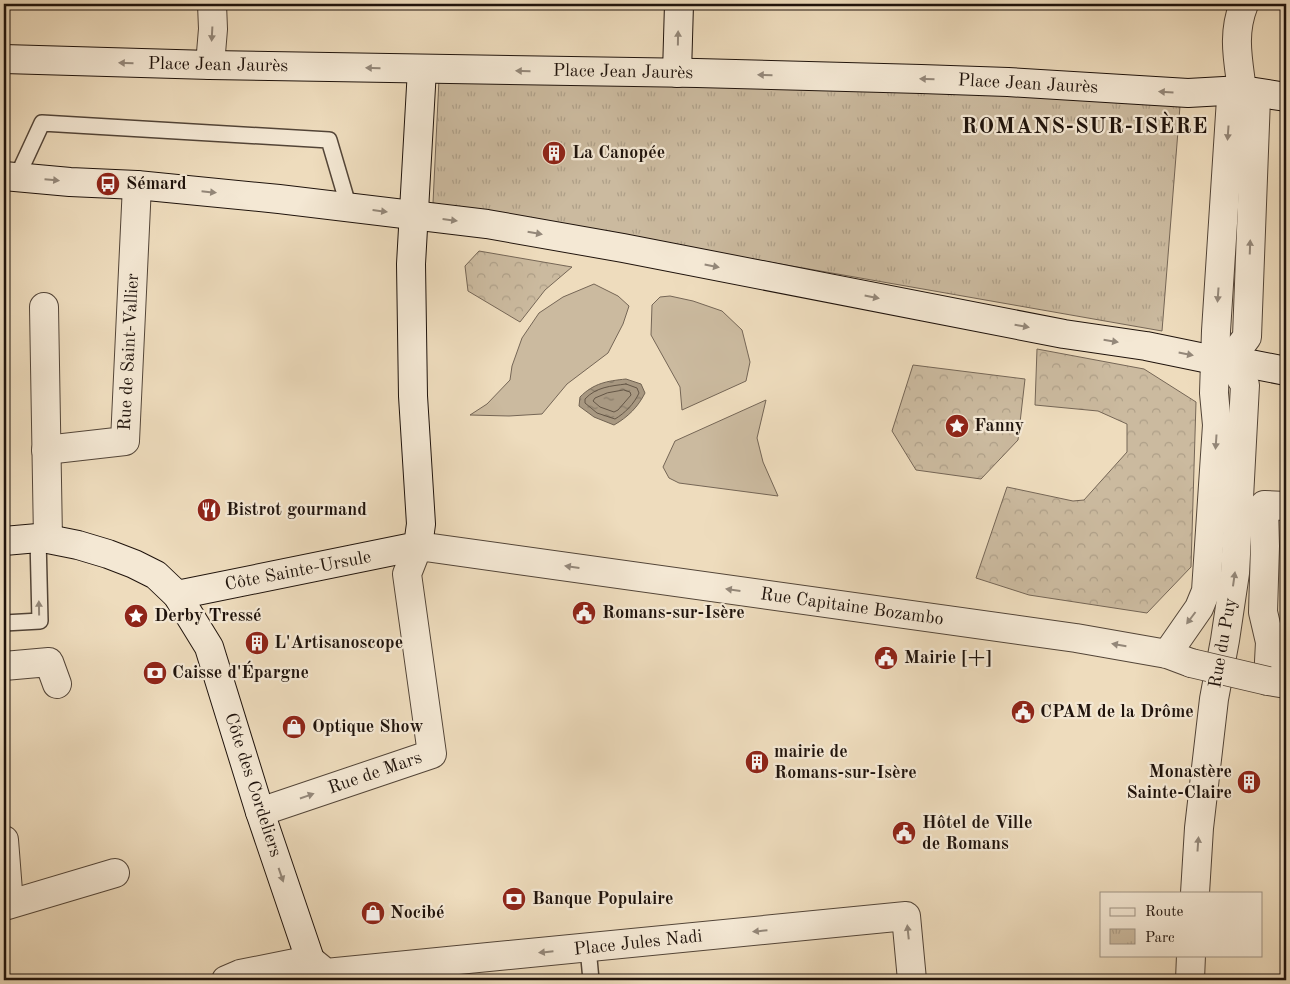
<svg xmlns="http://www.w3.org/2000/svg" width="1290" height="984" viewBox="0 0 1290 984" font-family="'Old Standard TT',serif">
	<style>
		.grass { fill: #cbba9f; stroke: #756656 }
		.forest { fill: url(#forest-crowns); stroke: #756656 }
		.park { fill: url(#park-tufts); stroke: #756656 }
		.water { fill: url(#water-ripples); stroke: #716352 }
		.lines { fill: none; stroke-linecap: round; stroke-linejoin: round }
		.shore { stroke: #645646; stroke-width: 1 }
		.lane-casing { stroke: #534538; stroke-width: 18 }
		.street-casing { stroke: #534538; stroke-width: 30 }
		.secondary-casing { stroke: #1f130c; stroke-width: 30 }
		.lane { stroke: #f4e8d4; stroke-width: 15 }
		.street { stroke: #f4e8d4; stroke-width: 28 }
		.secondary { stroke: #f4e8d4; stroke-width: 28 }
		.street-bridge-casing { stroke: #534538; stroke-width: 30; stroke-linecap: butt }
		.street-bridge { stroke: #f4e8d4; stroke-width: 28 }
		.oneway { fill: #94887a }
		.labels { text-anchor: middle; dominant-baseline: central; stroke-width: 4.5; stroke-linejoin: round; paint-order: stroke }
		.street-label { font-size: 18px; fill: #1f130c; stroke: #f4e8d4 }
		.poi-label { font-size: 18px; font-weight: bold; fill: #1f130c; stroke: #f4e8d4; text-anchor: start }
		.district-label { font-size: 22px; font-weight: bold; letter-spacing: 1px; fill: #1f130c; stroke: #f4e8d4 }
	</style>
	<defs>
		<pattern id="forest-crowns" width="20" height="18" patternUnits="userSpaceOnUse" patternTransform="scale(1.25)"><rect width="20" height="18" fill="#cbba9f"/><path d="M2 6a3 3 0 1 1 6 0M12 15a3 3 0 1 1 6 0" fill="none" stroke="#ae9f88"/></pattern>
		<pattern id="park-tufts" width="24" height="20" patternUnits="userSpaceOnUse" patternTransform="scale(1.25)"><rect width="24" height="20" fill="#cbba9f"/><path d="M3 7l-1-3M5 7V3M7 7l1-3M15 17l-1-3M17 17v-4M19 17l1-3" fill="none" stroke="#ae9f88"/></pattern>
		<pattern id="water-ripples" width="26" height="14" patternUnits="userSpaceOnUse" patternTransform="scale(1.25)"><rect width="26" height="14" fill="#a89881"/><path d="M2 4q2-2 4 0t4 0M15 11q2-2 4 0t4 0" fill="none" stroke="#887b68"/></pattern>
	</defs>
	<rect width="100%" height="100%" fill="#eedcbd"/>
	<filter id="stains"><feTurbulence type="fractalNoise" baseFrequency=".004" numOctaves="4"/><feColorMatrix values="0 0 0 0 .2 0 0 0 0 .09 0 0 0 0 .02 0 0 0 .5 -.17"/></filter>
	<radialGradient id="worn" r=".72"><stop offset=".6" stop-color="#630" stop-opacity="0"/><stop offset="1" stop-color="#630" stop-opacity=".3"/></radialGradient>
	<g class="grass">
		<polygon points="594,284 618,296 629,306 623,324 608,353 567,384 542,414 509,416 470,415 487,404 510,380 512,366 522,338 539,313 563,297"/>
		<polygon points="670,296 693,301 722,311 742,330 750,362 746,381 682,410 680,387 651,335 652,305 660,297"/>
		<polygon points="766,400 757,438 763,462 778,496 679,483 669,478 663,467 675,441"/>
	</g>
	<g class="forest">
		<polygon points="479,251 572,267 545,290 520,322 468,291 465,266"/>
		<polygon points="1037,349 1144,369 1196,402 1191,567 1147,613 1029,595 976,578 1007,487 1073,501 1084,500 1127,452 1127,424 1098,411 1035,405"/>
		<polygon points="913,365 1025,379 1018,440 981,479 916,470 892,431"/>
	</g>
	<polygon class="park" points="439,79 920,89 1180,106 1162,331 433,203"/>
	<path class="water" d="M 626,379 L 641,384 L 645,393 C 638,407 628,417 614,425 L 594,417 L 579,406 L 580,397 C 594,383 607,381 626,379 Z"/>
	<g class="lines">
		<g class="shore">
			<path d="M 626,384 L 637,388 L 639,393 C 634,404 625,413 615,419 L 597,413 L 585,403 L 585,399 C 596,387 611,386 626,384 Z"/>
			<polygon points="624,390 630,392 631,395 618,410 614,412 600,407 593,401 595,398 607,393"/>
		</g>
		<g class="lane-casing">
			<g id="lane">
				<polyline points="17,177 42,123 329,140 349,208"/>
				<polyline points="4,623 40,621 38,538"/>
				<polyline points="588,948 591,980"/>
			</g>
		</g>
		<g class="street-casing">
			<g id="street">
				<polyline points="210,65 213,29 212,4"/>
				<path d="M 1242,90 C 1238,59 1232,34 1244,4"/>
				<polyline points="44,307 48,539"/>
				<polyline points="46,450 125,441 137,185"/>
				<polyline points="1286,506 1264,505 1265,546 1263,612 1270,642 1268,681 1286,684"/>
				<polyline points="1167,654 1199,608 1206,591 1217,425 1214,393 1216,331 1231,99 1242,90"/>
				<polyline points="4,666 49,662 57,684"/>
				<polyline points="260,812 432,754 407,574 418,546 1076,638 1167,654 1191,663"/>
				<polyline points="4,840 9,904"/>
				<polyline points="1195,893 1199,828 1214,699 1225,640 1235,573 1245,385 1230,360 1247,337 1256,98 1242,90"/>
				<polyline points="4,906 115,873"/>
				<polyline points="226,980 240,974 310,960 326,973 906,916 912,980"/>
				<polyline points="1190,980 1191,955"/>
			</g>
		</g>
		<g class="secondary-casing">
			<g id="secondary">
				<polyline points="4,59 210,65 697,73 921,79 1008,82 1188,93 1242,90 1286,97"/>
				<polyline points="677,73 679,4"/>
				<polyline points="4,176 70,182 137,185 279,199 487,224 623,248 1064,334 1146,346 1214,360 1230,360 1286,371"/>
				<polyline points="4,541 38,538 48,539 78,545 108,554 134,564 156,575 177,595 209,647 260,812 317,980"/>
				<polyline points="177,595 418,546 421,524 413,396 411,264 422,69"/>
			</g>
		</g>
		<use href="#lane" class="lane"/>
		<use href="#street" class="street"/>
		<use href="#secondary" class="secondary"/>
		<g class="street-bridge-casing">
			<polyline id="street-bridge" points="1191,663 1268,681"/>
		</g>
		<use href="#street-bridge" class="street-bridge"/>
	</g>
	<defs><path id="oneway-solid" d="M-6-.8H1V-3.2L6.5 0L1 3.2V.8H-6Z" transform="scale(1.25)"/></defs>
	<g class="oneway">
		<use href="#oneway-solid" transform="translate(212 34) rotate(93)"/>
		<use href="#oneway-solid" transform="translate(678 38) rotate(-89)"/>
		<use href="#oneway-solid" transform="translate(126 63) rotate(-178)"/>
		<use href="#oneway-solid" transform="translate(373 68) rotate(-179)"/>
		<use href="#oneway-solid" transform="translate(523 71) rotate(-179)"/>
		<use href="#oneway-solid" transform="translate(765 75) rotate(-179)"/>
		<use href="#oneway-solid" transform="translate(927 79) rotate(-178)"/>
		<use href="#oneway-solid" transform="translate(1166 92) rotate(-177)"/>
		<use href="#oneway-solid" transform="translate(1228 133) rotate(94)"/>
		<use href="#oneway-solid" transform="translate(52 180) rotate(5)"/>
		<use href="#oneway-solid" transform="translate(209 192) rotate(6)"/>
		<use href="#oneway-solid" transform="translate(380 211) rotate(7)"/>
		<use href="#oneway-solid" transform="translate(450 220) rotate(7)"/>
		<use href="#oneway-solid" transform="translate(535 233) rotate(10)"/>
		<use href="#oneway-solid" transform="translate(1250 247) rotate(-88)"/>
		<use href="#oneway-solid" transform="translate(712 266) rotate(11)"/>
		<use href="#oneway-solid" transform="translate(1218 295) rotate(94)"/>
		<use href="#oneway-solid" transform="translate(872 297) rotate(11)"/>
		<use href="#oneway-solid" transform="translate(1022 326) rotate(10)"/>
		<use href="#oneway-solid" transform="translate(1111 341) rotate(9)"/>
		<use href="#oneway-solid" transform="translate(1186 354) rotate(11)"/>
		<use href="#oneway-solid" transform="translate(1216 442) rotate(94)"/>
		<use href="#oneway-solid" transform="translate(572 567) rotate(-172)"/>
		<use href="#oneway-solid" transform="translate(1234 579) rotate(-82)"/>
		<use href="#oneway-solid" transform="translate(733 590) rotate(-172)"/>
		<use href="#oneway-solid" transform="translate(39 608) rotate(-91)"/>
		<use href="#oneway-solid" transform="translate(1191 618) rotate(127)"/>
		<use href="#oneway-solid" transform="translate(1119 645) rotate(-170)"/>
		<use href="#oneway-solid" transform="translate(307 796) rotate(-19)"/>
		<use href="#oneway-solid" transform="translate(1198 844) rotate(-86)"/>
		<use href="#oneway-solid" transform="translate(281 875) rotate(71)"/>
		<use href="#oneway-solid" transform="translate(760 931) rotate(174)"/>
		<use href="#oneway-solid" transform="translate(908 932) rotate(-96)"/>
		<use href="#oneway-solid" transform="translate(546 952) rotate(174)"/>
	</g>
	<defs>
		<g id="building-disc" transform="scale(1.25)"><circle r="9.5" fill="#8f2418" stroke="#f4e8d4"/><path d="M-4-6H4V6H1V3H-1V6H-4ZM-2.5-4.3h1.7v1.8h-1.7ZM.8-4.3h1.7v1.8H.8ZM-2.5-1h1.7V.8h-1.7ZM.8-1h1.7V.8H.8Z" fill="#fff"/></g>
		<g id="bus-disc" transform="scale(1.25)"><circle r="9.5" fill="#8f2418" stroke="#f4e8d4"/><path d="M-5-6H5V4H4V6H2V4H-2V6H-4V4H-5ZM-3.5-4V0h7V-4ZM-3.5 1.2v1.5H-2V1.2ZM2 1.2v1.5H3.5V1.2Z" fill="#fff"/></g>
		<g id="sight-disc" transform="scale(1.25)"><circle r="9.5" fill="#8f2418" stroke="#f4e8d4"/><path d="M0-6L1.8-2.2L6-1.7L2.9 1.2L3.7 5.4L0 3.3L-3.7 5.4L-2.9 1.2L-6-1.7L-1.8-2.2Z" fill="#fff"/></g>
		<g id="restaurant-disc" transform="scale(1.25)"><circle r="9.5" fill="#8f2418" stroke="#f4e8d4"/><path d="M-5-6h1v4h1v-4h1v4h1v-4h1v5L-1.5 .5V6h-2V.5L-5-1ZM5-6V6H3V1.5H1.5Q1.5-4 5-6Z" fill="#fff"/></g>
		<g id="civic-disc" transform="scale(1.25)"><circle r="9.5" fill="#8f2418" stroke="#f4e8d4"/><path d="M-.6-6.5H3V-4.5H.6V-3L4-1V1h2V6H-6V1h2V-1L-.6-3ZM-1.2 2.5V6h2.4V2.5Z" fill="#fff"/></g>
		<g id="bank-disc" transform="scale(1.25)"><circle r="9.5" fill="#8f2418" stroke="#f4e8d4"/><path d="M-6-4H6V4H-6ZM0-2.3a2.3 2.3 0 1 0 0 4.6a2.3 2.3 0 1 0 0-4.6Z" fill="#fff"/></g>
		<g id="shop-disc" transform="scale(1.25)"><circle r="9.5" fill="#8f2418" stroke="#f4e8d4"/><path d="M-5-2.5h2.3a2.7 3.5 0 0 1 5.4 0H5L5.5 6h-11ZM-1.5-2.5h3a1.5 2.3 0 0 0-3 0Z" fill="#fff"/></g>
	</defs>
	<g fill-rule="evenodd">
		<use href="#building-disc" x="554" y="153"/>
		<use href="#bus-disc" x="108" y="184"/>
		<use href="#sight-disc" x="957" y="426"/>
		<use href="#restaurant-disc" x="209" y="510"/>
		<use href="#civic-disc" x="584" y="613"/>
		<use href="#sight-disc" x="136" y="616"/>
		<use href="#building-disc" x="257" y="643"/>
		<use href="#civic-disc" x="886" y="658"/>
		<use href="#bank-disc" x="155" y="673"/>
		<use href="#civic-disc" x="1023" y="712"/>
		<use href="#shop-disc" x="294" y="727"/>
		<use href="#building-disc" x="757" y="762"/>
		<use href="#building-disc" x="1249" y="782"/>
		<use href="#civic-disc" x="904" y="833"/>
		<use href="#bank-disc" x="514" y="899"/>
		<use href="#shop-disc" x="373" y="913"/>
	</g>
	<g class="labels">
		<g class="street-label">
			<text transform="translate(218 65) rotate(1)">Place Jean Jaurès</text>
			<text transform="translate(623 72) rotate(1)">Place Jean Jaurès</text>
			<text transform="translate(1028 84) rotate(3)">Place Jean Jaurès</text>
			<text transform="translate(129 352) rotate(-87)">Rue de Saint-Vallier</text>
			<text transform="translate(298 571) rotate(-11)">Côte Sainte-Ursule</text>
			<text transform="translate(852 607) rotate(8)">Rue Capitaine Bozambo</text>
			<text transform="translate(1223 643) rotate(-80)">Rue du Puy</text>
			<text transform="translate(375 773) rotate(-19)">Rue de Mars</text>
			<text transform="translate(253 785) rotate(72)">Côte des Cordeliers</text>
			<text transform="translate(638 943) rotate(-6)">Place Jules Nadi</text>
		</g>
		<g class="poi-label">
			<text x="572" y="153">La Canopée</text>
			<text x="126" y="184">Sémard</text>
			<text x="974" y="426">Fanny</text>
			<text x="226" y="510">Bistrot gourmand</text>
			<text x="602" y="613">Romans-sur-Isère</text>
			<text x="154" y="616">Derby Tressé</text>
			<text x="274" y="643">L'Artisanoscope</text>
			<text x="904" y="658">Mairie [+]</text>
			<text x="172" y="673">Caisse d'Épargne</text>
			<text x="1040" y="712">CPAM de la Drôme</text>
			<text x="312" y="727">Optique Show</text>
			<text x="774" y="752">mairie de<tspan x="774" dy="21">Romans-sur-Isère</tspan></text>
			<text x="1232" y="772" text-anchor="end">Monastère<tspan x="1232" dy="21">Sainte-Claire</tspan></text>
			<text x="922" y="823">Hôtel de Ville<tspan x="922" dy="21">de Romans</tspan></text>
			<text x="532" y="899">Banque Populaire</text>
			<text x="390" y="913">Nocibé</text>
		</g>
		<g class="district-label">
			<text x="1085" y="127">ROMANS-SUR-ISÈRE</text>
		</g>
	</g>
	<rect width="1290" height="984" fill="none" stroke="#eedcbd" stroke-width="20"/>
	<rect x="5" y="5" width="1280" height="974" fill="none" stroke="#1f130c" stroke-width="2.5"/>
	<rect x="10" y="10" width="1270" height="964" fill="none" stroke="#1f130c"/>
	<rect x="1100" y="892" width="162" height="65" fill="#f4e8d4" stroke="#9f9384"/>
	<rect x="1110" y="908" width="25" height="8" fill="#f4e8d4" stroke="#9f9384"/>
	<text x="1145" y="916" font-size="15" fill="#1f130c">Route</text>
	<rect x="1110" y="929" width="25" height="15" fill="url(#park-tufts)" stroke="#9f9384"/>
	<text x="1145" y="942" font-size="15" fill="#1f130c">Parc</text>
	<rect width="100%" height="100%" filter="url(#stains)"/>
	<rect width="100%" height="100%" fill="url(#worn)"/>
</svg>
